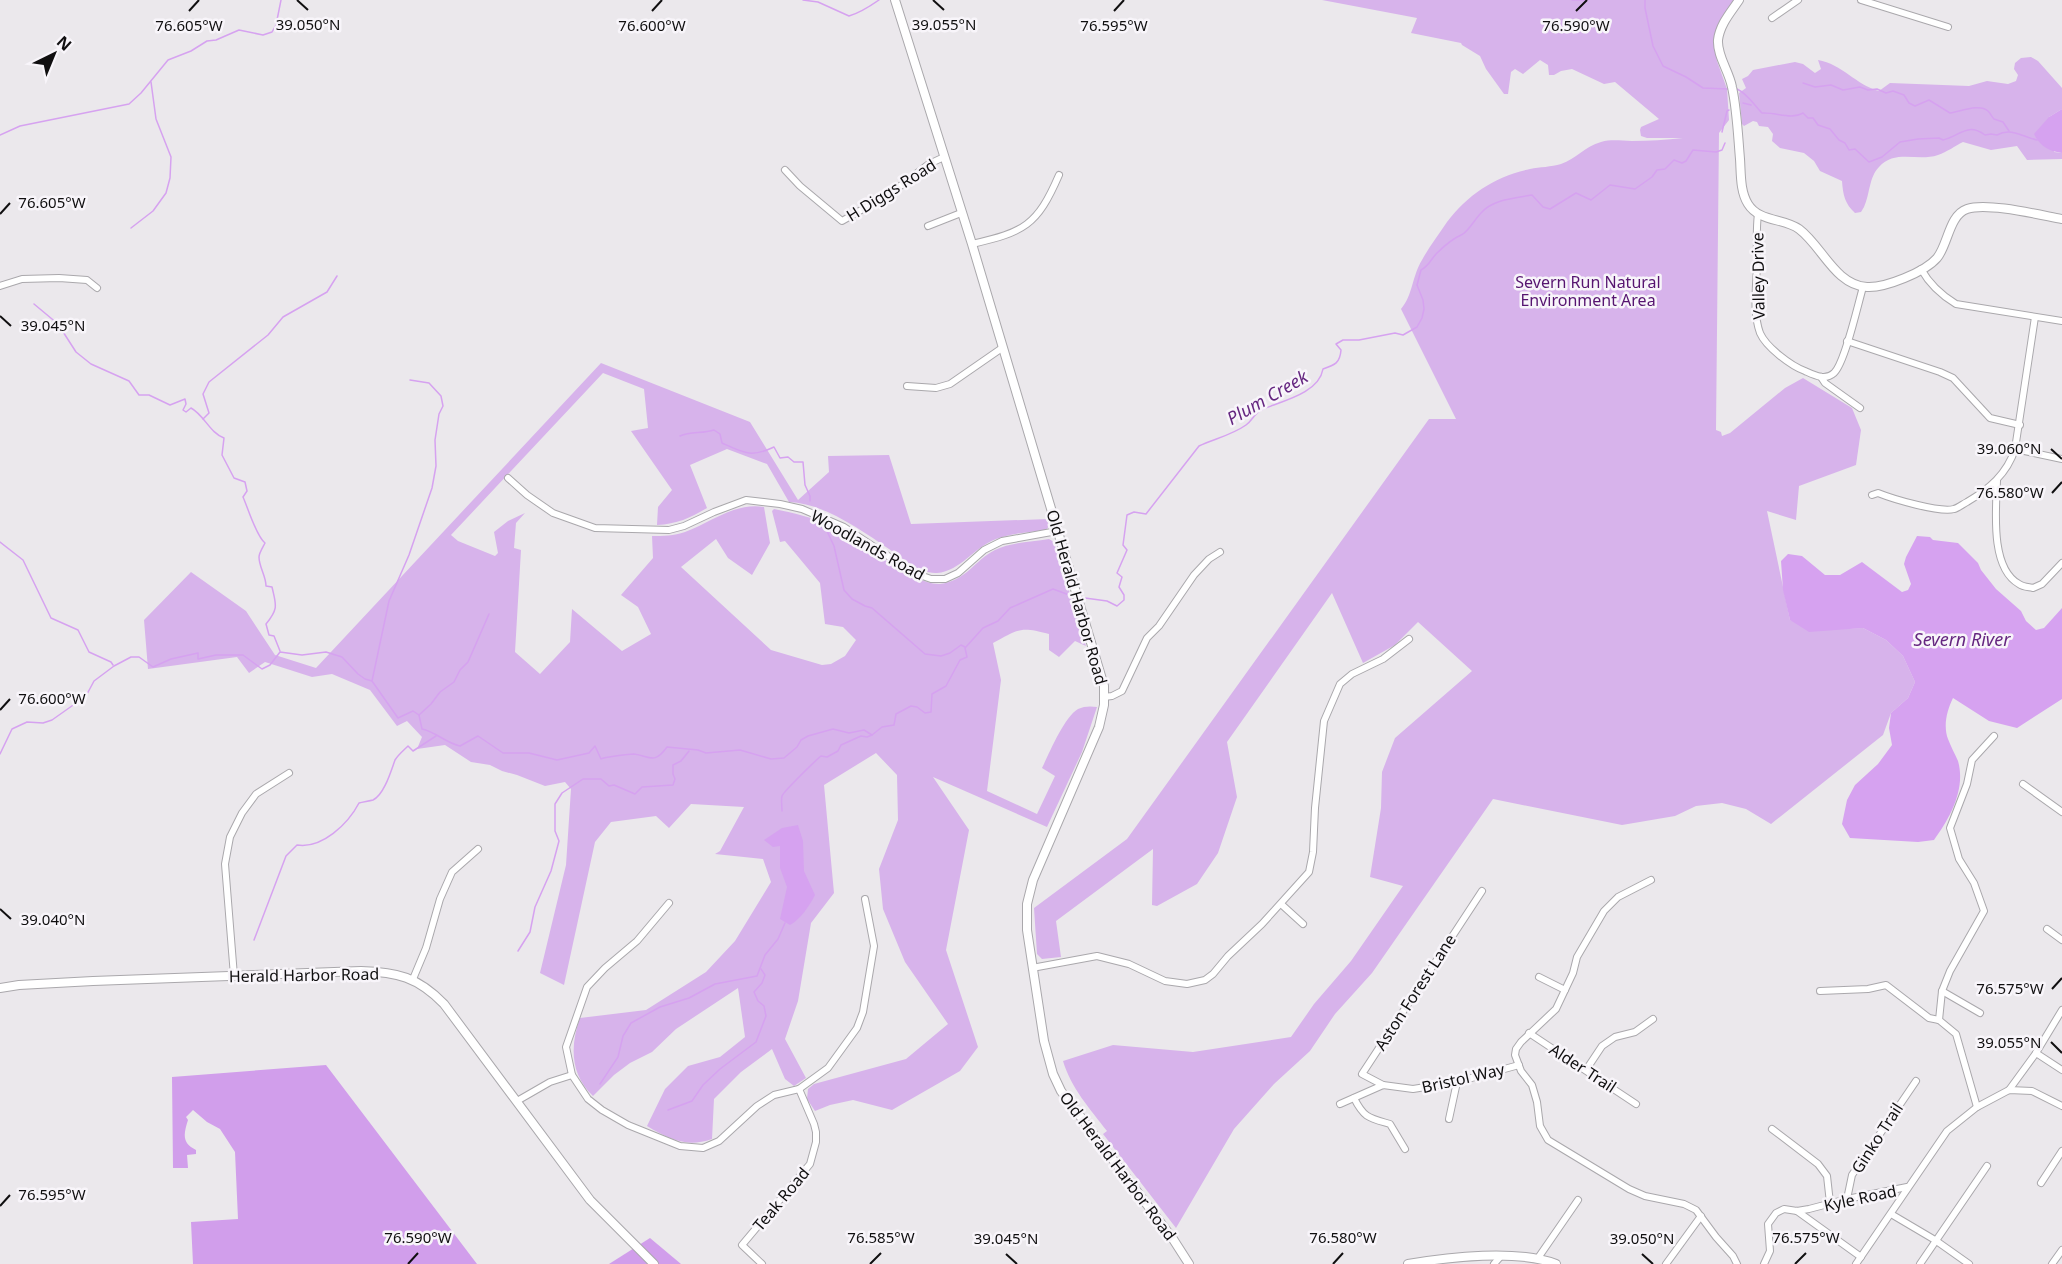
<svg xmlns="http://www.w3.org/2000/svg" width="2062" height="1264" viewBox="0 0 2062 1264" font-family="'Noto Sans',sans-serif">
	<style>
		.green { fill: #d7b3eb }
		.forest { fill: #d19eeb }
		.water { fill: #d6a2f0 }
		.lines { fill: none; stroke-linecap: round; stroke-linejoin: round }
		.stream { stroke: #d6a2f0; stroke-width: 1.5 }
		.minor-casing { stroke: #aaa8ac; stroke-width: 8 }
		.tertiary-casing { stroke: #aaa8ac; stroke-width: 10 }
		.minor { stroke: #fff; stroke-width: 6 }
		.tertiary { stroke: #fff; stroke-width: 8 }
		.ticks { fill: none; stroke: #100f10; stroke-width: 2 }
		.labels { text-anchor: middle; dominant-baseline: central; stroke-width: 5; stroke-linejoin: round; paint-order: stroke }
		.street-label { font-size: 16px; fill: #100f10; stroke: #f8f5fa }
		.park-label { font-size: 16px; fill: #561470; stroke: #f8f5fa }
		.water-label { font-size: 18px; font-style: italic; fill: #652680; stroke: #f8f5fa }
		.ticks-label { font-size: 15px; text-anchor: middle; fill: #100f10; stroke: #f8f5fa; stroke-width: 5; stroke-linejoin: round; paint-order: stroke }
	</style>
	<rect width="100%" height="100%" fill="#ebe8ec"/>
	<g class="green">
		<path d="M 1322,0 L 1734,0 L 1721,20 L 1714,42 L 1717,61 L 1727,89 L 1729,120 L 1719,133 L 1716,430 L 1721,432 L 1722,436 L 1730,433 L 1785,388 L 1803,378 L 1852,408 L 1861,430 L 1856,465 L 1799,486 L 1796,520 L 1767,511 L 1790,620 L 1838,629 L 1863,628 L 1886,640 L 1903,656 L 1915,682 L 1908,698 L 1891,713 L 1883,735 L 1771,824 L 1746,809 L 1722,803 L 1696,806 L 1675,816 L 1622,825 L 1493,799 L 1372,973 L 1335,1014 L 1310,1051 L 1274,1084 L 1234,1129 L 1176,1228 L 1103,1134 L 1107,1131 C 1090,1109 1071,1088 1063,1061 L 1113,1045 L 1193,1052 L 1291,1037 L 1314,1004 L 1351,961 L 1403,886 L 1370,877 L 1381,808 L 1382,772 L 1395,738 L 1472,671 L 1418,622 L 1395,645 L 1363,663 L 1332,593 L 1227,742 L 1237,797 L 1218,853 L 1197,884 L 1157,906 L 1152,905 L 1153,849 L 1056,921 L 1061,957 L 1042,959 L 1037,954 L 1034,908 L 1127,839 L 1429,419 L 1456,419 L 1401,309 C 1413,295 1412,276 1422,260 C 1429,247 1439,234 1447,222 C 1468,194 1496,176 1530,169 C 1540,167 1551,167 1561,164 C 1576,159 1585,146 1601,142 C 1612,139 1621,141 1632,141 C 1649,141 1666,140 1683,138 L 1647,138 L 1641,136 L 1640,130 L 1641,127 L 1659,119 L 1615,82 L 1604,84 L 1572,69 L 1561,71 L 1554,75 L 1549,75 L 1548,65 L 1540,60 L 1523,74 L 1515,69 L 1511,72 L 1508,94 L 1504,94 L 1486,69 L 1480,56 L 1462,45 L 1461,43 L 1411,33 L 1417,18 Z"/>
		<path d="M 2031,57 L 2038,61 L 2062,88 L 2062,109 L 2049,117 L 2054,152 L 2062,153 L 2062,159 L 2027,160 L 2017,146 L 1991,150 L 1963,142 C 1955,146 1947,152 1938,155 C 1918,162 1895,149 1879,167 C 1869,177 1870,194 1864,207 L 1861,212 L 1855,213 C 1845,204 1843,195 1842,181 L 1820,171 L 1814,161 L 1804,153 L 1780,148 L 1772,141 L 1773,134 L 1768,127 L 1759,126 L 1757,122 L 1753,121 L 1744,126 L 1742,124 L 1739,93 L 1746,88 L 1742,79 L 1748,76 L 1753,70 L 1795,62 L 1803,64 L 1815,73 L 1821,69 L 1818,60 C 1842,64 1856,85 1879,91 L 1890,83 L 1969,86 L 1987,81 L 2008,84 L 2016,81 L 2018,75 L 2014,69 L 2015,63 L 2021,58 Z"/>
		<path d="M 601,363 L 750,422 L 798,500 L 829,472 L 828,456 L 889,455 L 911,524 L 1048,519 L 1049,526 L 1046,530 C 1030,532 1012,533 996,539 C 974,547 961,571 937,573 C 919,574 903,558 889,549 C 861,530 823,503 789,502 L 767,464 L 727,449 L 690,465 L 707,508 C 690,518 677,524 657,525 L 658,507 L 672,490 L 631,431 L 648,428 L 644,389 L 603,373 L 451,535 L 458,541 L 495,556 L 498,553 L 494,532 L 508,521 L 525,513 L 516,523 L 514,548 L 521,550 L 515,652 L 540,674 L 570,642 L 572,609 L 622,651 L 651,634 L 638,607 L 621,595 L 653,558 L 652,536 C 663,536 674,536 685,532 C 710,523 735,502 764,507 L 770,543 L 752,575 L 728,558 L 716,539 L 681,567 L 771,650 L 822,665 L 831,664 L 845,656 L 856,640 L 843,627 L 825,624 L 820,583 L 785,541 L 780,542 L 772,511 L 774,509 C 793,513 813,517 831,526 C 858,539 914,586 940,584 C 966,581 975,560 995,550 C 1011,542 1031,542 1049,539 L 1054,542 L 1086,646 L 1075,641 L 1059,657 L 1049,650 L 1049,634 C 1020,626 1019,629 993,643 L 1001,680 L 987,791 L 1037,814 L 1055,776 L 1042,768 C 1049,754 1064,717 1078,709 C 1084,706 1091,706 1097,707 L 1082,752 L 1047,827 L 933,777 L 969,830 L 946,950 L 978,1047 L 960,1071 L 892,1110 L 853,1100 L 830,1105 L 815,1111 L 807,1099 L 808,1089 L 814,1084 L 906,1059 L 948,1024 L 905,962 L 883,909 L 879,869 L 898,820 L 897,775 L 876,753 L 824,785 L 834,893 L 811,923 L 798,1001 L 785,1039 L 806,1078 L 794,1086 L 785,1079 L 772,1049 L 741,1072 L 714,1099 L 712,1139 C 686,1148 669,1139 647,1126 L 665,1089 L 688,1066 L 720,1057 L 745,1037 L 738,988 L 676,1029 L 652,1052 L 630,1063 L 614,1075 L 593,1096 C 570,1074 570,1046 580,1018 L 646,1010 L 706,972 L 735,941 L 771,882 L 763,859 L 715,854 L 720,851 L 744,807 L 691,804 L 669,828 L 656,816 L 611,822 L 595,842 L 564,985 L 540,973 L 566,865 L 571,789 L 565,782 L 545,786 L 517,775 L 502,771 L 490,765 L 471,762 L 445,745 L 417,749 L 422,737 L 407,721 L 397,726 L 370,690 L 332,674 L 312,677 L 265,662 L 249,673 L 237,657 L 148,669 L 144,620 L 191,572 L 246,611 L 275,655 L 316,668 Z"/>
	</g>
	<g class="forest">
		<path d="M 326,1065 L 477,1264 L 193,1264 L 191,1222 L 238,1219 L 235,1152 L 220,1129 L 207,1122 L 193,1110 L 186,1117 L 188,1120 C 184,1133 181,1143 196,1150 L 196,1154 L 187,1155 L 188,1168 L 173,1168 L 172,1077 Z"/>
		<polygon points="650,1238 681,1264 609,1264"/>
	</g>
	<g class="water">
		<path d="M 2062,109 L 2062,153 C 2048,151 2040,146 2034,134 L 2049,117 Z"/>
		<path d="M 1917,536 L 1930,537 L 1933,540 L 1958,543 L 1978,563 L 1981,570 L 1996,589 L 2021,611 L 2026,621 L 2036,630 L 2044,628 L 2062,608 L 2062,699 L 2017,728 L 1989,721 L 1953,698 C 1947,710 1943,726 1948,739 C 1951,747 1955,754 1958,761 C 1966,789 1950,818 1934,840 L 1918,842 L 1850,838 L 1842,824 L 1847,800 L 1855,785 L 1878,764 L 1892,745 L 1889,728 L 1891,713 L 1908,698 L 1915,682 L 1903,656 L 1886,640 L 1863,628 L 1809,632 L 1790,620 L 1783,590 L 1781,561 L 1788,554 L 1802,556 L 1825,575 L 1840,575 L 1862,562 L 1902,592 L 1908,590 L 1911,584 L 1904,564 L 1906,557 Z"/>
		<path d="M 798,825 L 803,841 L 804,871 L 815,895 C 810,905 800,920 790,925 L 780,919 L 787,887 L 780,868 L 780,846 L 773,847 L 764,840 L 782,828 Z"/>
	</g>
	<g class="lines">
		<g class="stream">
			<path d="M 803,0 L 818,2 L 849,16 C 860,13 869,7 879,0"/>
			<polyline points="1572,0 1585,0"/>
			<polyline points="1645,0 1645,8 1653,46 1663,66 1686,77 1703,88 1728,89"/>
			<path d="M 1803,83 L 1815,87 L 1831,85 L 1843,90 L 1860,87 L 1868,90 L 1877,89 L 1886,93 L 1893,91 L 1904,95 L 1909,103 L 1915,106 L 1929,100 L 1950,113 C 1960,112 1979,103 1988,111 C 1991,114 1992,117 1994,119 L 2003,122 L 2009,131"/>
			<path d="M 1737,89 C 1748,94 1754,105 1762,113 C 1776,112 1791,120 1803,113 L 1808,118 L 1813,118 L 1818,125 L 1830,129 L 1839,140 L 1845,143 L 1849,150 L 1855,149 L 1869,162 L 1882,157 L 1900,142 L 1918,139 L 1939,138 L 1943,140 C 1960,136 1967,122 1985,135 L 1991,134 L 1997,135 C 2011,127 2023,137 2037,140"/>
			<polyline points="1743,103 1751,105"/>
			<polyline points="1722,132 1727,111 1729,110"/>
			<polyline points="0,135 20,126 129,104 141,93 168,60 191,51 207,41 216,40 239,30 263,35 272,32 276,25 281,0"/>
			<polyline points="131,228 153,211 166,193 170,178 171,157 156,119 151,82"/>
			<path d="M 34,304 L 58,324 L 76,352 L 91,364 L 129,381 L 139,395 L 149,395 L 170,405 L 185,399 L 186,404 L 183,410 L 186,412 L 191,408 C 204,415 210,433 224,438 L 222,455 L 234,478 L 245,482 L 247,491 L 243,497 C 248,508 256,536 265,543 C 263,547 259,553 259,557 C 259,567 266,576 266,586 L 272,587 C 276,605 279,608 266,624 L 269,635 L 274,636 L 280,651"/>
			<polyline points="203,419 209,413 203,394 209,382 268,335 283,317 327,292 337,276"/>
			<path d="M 680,436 C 691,431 702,434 714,430 L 720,434 L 722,443 C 744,453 751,458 774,447 L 780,458 L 788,457 L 794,462 L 803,462 L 805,485 L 810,496 L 810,501"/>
			<polyline points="826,529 834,546 844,590 852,599 865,606 872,608 925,654 941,656 950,653 961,645 965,647"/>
			<polyline points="0,542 23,560 51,618 78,630 89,652 111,662 113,665"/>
			<path d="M 1085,598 L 1107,601 L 1117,606 L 1124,600 L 1124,595 L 1119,587 L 1122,577 L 1117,573 L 1127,550 L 1123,545 L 1127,515 L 1134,512 L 1146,514 L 1199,446 C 1214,439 1232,435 1246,425 C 1253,420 1254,413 1263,409 C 1283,401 1319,393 1323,369 C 1335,365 1340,363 1341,350 L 1336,344 L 1343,340 L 1359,340 L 1395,333 L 1403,335 L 1417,327 L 1422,318 L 1424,309 L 1423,300 L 1417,285 L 1421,270 C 1429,266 1431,259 1437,253 C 1444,246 1454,238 1463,234 C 1470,229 1475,219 1481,213 C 1493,199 1516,198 1532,195 L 1543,207 L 1550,209 L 1576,193 L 1591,200 L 1610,185 L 1635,189 L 1652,177 L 1657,170 L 1665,169 L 1674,160 L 1682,163 L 1686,161 L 1693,150 L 1716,152 L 1722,150 L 1725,143"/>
			<polyline points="372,681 389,601 409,555 432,488 436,466 435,440 439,414 443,406 441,396 429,383 410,380"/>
			<polyline points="419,715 431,704 440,692 454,682 460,670 468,662 489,614"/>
			<path d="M 0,754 L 12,729 L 27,722 L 43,723 L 52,720 L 86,696 L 94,681 L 114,666 L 131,657 L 139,657 L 153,667 L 171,659 L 198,653 L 198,659 L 216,655 L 243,655 L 262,669 L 270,665 L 280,652 L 302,655 L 326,652 L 342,657 L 358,674 L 365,679 L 372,681 L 398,718 L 413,711 L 419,715 L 422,729 C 436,732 446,743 460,746 L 478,736 L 503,753 L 529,753 L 557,760 L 589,753 L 595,746 L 601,759 C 604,757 630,754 634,754 C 650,756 654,765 667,747 L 698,750 L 706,753 L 740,750 L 771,759 L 784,758 L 797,747 L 801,740 L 808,736 L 833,729 L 849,733 L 864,730 L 872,735 L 882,727 L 894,725 L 896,714 L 911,706 L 917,707 L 925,713 L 931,712 L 932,694 L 946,686 L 960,660 L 967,657 L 965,648 L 983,628 L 998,621 L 1010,608 L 1053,589 L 1072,596"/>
			<path d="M 782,811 C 782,807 781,800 782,796 C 784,791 815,761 821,756 L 827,757 L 838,751 L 841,745 L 861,736 L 867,737 L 872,735"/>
			<path d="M 254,940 L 286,856 L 297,845 C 322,849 348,824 359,803 C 363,802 369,801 373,800 C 384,795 391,771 395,760 C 398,755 404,750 408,746 L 413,751 L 436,736"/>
			<polyline points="518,951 530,932 535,907 551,871 559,841 555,831 555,804 562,793 583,779 601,779 609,786 614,785 635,794 642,787 673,785 675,779 673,774 673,765 681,761 689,751"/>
			<polyline points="600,1084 618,1057 623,1036 631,1023 660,1007 689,998 715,984 757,976 765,955 778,939 785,923"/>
			<polyline points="668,1110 692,1101 703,1085 720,1069 756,1042 766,1016 764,1006 758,1001 754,992 762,983 765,975 761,969"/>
		</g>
		<g class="minor-casing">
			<g id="minor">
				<polyline points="1861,0 1948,27"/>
				<polyline points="1772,18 1798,0"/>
				<polyline points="785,170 800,186 842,221 891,193 929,164 944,157"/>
				<path d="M 1758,214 C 1756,229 1757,245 1757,260 C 1757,283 1752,311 1760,333 C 1766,347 1791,366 1805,371 C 1814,375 1825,381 1834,373 C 1845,363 1858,304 1863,287"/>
				<polyline points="928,226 961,213"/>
				<path d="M 972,244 C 1024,232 1037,226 1059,175"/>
				<path d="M 1921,269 C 1930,285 1941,295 1956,304 L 2062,321"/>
				<polyline points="0,286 22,279 59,278 87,280 97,288"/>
				<polyline points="1847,341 1940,372 1953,378 1990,418 2020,425"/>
				<polyline points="1821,377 1825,383 1860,408"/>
				<polyline points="907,386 936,388 950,384 1002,348"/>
				<polyline points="2015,449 2062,459"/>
				<polyline points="508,478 527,495 553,513 595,528 669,530 684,526 714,512 746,500 780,504 802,509 844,527 914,573 931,579 945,579 958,573 984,550 1002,541 1057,531"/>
				<path d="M 1997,481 C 1996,510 1990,568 2019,584 C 2023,587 2029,587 2033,588 L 2042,584 L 2062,563"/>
				<path d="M 1872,495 L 1878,493 C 1893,499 1940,513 1954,509 C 1958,508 1963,504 1967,502 C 1989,489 2007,474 2015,449 L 2035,317"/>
				<polyline points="1104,697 1112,696 1122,691 1147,638 1159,626 1194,575 1209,559 1220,552"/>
				<polyline points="2023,784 2062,812"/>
				<polyline points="1651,880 1618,897 1604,911 1577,957 1573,973 1556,1009 1521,1042 1516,1049 1515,1055 1521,1071 1532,1085 1537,1102 1540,1126 1548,1140 1629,1189 1645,1196 1684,1204 1696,1210 1716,1237 1733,1256 1737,1264"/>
				<polyline points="669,903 637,941 605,968 587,987 566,1047 572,1075 588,1099 602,1110 628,1125 680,1146 703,1148 719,1141 757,1106 774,1095 799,1089 828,1068 857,1028 863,1012 874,946 865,899"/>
				<polyline points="1281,904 1303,924"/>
				<polyline points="2047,929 2062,940"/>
				<polyline points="1032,968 1097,956 1129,964 1165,981 1187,984 1205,980 1213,974 1228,956 1262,924 1309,872 1313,852 1315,808 1324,721 1340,684 1352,674 1383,659 1409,639"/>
				<polyline points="234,976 225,864 230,837 242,813 256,794 289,773"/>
				<polyline points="1539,977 1565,990"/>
				<polyline points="413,979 426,948 440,899 452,872 478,849"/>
				<polyline points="1820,991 1868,989 1886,985 1929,1018 1939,1020 1956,1034 1977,1107"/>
				<polyline points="1942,991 1980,1013"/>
				<polyline points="1939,1020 1942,991 1950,971 1984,911 1974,883 1959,859 1950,828 1967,784 1972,760 1994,736"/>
				<polyline points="1529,1033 1636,1104"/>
				<polyline points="2036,1053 2062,1070"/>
				<polyline points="1586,1070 1602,1046 1615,1037 1635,1032 1653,1019"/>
				<polyline points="1383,1085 1362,1074 1482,891"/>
				<polyline points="2009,1090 2036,1053 2062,1010"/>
				<path d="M 1354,1098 C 1364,1118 1369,1118 1390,1124 L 1405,1149"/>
				<polyline points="517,1101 550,1082 572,1075"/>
				<polyline points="1340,1104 1383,1085 1413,1089 1457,1082 1519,1065"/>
				<polyline points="1449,1119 1457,1082"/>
				<polyline points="1772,1129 1818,1164 1827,1176 1830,1203"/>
				<polyline points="2041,1183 2062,1151"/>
				<polyline points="1847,1199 1852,1175 1916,1081"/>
				<polyline points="1797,1211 1861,1257"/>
				<polyline points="1891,1214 1935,1240 1969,1264"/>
				<polyline points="1538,1258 1578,1200"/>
				<polyline points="762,1264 742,1245 810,1164 816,1142 816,1132 814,1124 799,1089"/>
				<polyline points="1494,1264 1501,1256"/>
				<polyline points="1666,1264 1701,1216"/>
				<polyline points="1764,1264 1770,1251 1768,1224 1776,1213 1784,1209 1797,1211 1809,1209 1847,1199 1907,1187"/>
				<polyline points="1856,1264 1947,1131 1977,1107 2009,1090 2032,1091 2062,1106"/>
				<polyline points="1920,1264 1987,1166"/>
				<polyline points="2052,1264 2062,1250"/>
			</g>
		</g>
		<g class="tertiary-casing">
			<g id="tertiary">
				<polyline points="895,0 972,244 1104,686 1104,705 1099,727 1033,880 1027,904 1027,930 1044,1041 1053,1074 1061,1091 1173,1239 1189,1264"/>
				<path d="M 1739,0 C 1731,12 1720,24 1718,40 C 1717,56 1729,71 1732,87 C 1737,110 1738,136 1740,159 C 1741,174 1740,191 1748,204 C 1759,222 1784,218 1799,229 C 1822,246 1835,285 1867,287 C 1885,288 1925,272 1937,258 C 1948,245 1949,215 1967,209 C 1987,202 2040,215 2062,219"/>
				<path d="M 0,988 L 19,985 L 93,981 L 361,971 C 397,972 418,977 444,1004 L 590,1200 L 654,1264"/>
				<path d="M 1408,1264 C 1449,1257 1517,1249 1556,1264"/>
			</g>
		</g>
		<use href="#minor" class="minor"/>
		<use href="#tertiary" class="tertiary"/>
	</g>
	<path class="ticks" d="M 297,0 L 308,10M 933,0 L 944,10M 189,11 L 199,0M 652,11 L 662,0M 1114,11 L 1124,0M 1576,11 L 1587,0M 0,214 L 10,203M 0,316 L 11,326M 2051,449 L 2062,459M 2052,493 L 2062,482M 0,710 L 10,699M 0,909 L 11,919M 2052,989 L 2062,978M 2051,1042 L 2062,1053M 0,1206 L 10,1195M 1006,1254 L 1017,1264M 1642,1254 L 1653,1264M 408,1264 L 418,1253M 870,1264 L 881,1253M 1333,1264 L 1343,1253M 1795,1264 L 1806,1253"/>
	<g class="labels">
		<g class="street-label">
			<text transform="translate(891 190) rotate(-32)">H Diggs Road</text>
			<text transform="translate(1758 276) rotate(-91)">Valley Drive</text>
			<text transform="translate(868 545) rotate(29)">Woodlands Road</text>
			<text transform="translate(1077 597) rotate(74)">Old Herald Harbor Road</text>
			<text transform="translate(304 975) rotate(-1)">Herald Harbor Road</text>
			<text transform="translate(1415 992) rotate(-57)">Aston Forest Lane</text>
			<text transform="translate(1583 1068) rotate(33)">Alder Trail</text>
			<text transform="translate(1463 1078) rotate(-13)">Bristol Way</text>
			<text transform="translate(1877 1138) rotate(-57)">Ginko Trail</text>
			<text transform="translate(1118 1166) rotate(53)">Old Herald Harbor Road</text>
			<text transform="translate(1860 1198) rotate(-12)">Kyle Road</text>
			<text transform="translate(781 1199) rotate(-50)">Teak Road</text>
		</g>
		<g class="park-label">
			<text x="1588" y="282">Severn Run Natural<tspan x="1588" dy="18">Environment Area</tspan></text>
		</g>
		<g class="water-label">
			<text transform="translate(1267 397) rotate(-30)">Plum Creek</text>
			<text x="1962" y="639">Severn River</text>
		</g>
	</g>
	<g class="ticks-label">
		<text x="944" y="30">39.055°N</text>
		<text x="308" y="30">39.050°N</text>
		<text x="189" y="31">76.605°W</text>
		<text x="652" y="31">76.600°W</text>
		<text x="1114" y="31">76.595°W</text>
		<text x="1576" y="31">76.590°W</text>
		<text x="52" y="208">76.605°W</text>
		<text x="53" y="331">39.045°N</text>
		<text x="2009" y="454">39.060°N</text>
		<text x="2010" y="498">76.580°W</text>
		<text x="52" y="704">76.600°W</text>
		<text x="53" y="925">39.040°N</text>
		<text x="2010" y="994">76.575°W</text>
		<text x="2009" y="1048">39.055°N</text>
		<text x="52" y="1200">76.595°W</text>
		<text x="418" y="1243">76.590°W</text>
		<text x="881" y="1243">76.585°W</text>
		<text x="1343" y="1243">76.580°W</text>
		<text x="1806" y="1243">76.575°W</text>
		<text x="1006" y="1244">39.045°N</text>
		<text x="1642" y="1244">39.050°N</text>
	</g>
	<g transform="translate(54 54) rotate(43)" stroke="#f8f5fa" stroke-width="4.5" paint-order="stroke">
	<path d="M0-4.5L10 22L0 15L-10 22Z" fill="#100f10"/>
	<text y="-9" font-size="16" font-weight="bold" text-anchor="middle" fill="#100f10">N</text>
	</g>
</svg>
